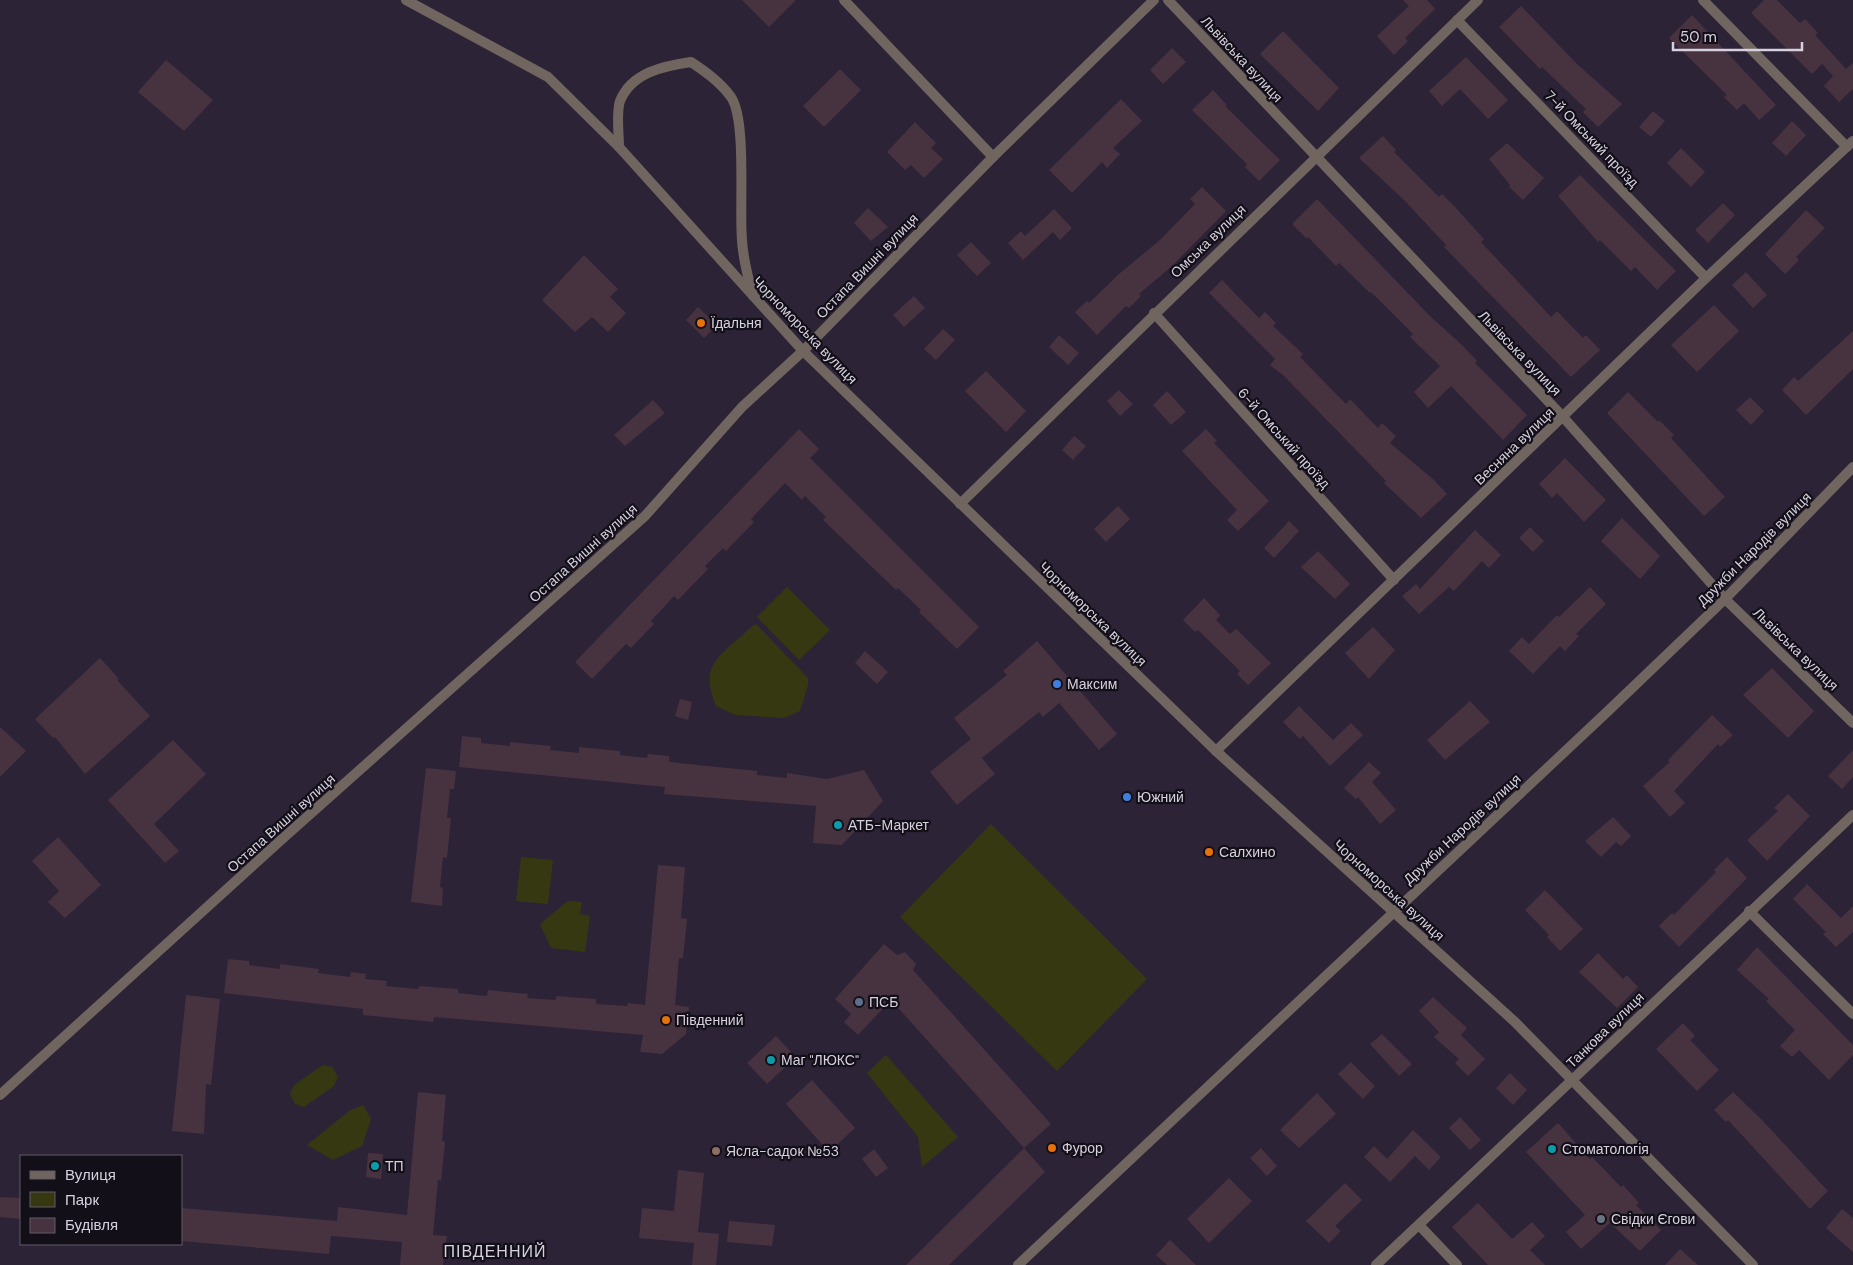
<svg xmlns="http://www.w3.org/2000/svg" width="1853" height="1265" viewBox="0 0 1853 1265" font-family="'DM Sans',sans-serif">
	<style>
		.green { fill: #363812 }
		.building { fill: #473240 }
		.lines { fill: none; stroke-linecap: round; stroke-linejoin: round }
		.street { stroke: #70655f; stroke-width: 10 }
		.food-dot { fill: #e8710a; stroke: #130f18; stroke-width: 2 }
		.shop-dot { fill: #3f7fe0; stroke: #130f18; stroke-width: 2 }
		.culture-dot { fill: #0f9aa8; stroke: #130f18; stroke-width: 2 }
		.service-dot { fill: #5c6f8a; stroke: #130f18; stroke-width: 2 }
		.education-dot { fill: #8d6e63; stroke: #130f18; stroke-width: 2 }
		.worship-dot { fill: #6b7280; stroke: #130f18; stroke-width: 2 }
		.labels { text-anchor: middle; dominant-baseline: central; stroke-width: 4.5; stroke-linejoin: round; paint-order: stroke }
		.street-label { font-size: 14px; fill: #d7d1df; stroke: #130f18 }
		.poi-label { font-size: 14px; fill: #d7d1df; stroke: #130f18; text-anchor: start }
		.quarter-label { font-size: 16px; letter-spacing: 1px; fill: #d7d1df; stroke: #130f18 }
	</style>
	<rect width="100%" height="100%" fill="#2c2337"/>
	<g class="green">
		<polygon points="787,587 830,630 799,660 757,617"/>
		<path d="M 756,624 L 808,678 L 808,685 L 800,711 L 784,718 L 735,715 L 716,706 C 702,671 712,661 738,639 C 745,634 748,628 756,624 Z"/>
		<polygon points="991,824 1147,979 1057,1071 900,917"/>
		<polygon points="521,857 553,860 548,904 516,901"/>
		<polygon points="568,901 582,902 580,914 590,916 585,952 551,948 540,924"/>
		<polygon points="886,1055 958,1137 922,1167 918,1137 867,1073"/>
		<polygon points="323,1065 332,1067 338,1077 334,1086 304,1107 295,1104 290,1094 294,1085"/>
		<polygon points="363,1105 371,1119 362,1146 333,1160 307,1145 349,1111"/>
	</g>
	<g class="building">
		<polygon points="742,0 796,0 769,27"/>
		<polygon points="1403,0 1427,0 1435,9 1405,38 1408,41 1394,55 1377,36 1409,6"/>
		<polygon points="1764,0 1777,0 1800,23 1805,19 1818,33 1815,35 1846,69 1853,63 1853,89 1839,102 1824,86 1833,76 1822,64 1812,74 1751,13"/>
		<polygon points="1521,6 1577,64 1622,104 1598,127 1583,112 1586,109 1542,67 1540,69 1499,27"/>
		<polygon points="1692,15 1776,105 1759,120 1744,103 1737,110 1724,97 1727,95 1669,38"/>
		<polygon points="1283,31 1339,88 1318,111 1260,54"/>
		<polygon points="1172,48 1186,62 1163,84 1150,70"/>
		<polygon points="1466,57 1508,100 1488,119 1460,89 1442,106 1429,91"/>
		<polygon points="166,60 213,100 184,131 138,92"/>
		<polygon points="840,69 861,90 824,127 803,106"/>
		<polygon points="1213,90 1227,105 1225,106 1280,160 1259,181 1245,167 1247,164 1192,110"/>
		<polygon points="1121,99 1142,121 1113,148 1120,154 1107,168 1102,162 1072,193 1049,170"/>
		<polygon points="1653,111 1665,121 1651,137 1639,127"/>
		<polygon points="1792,121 1806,135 1786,156 1772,143"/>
		<polygon points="915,122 936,143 931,148 943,159 924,178 911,165 905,170 887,152"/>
		<polygon points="1383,136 1396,150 1394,152 1439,197 1442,194 1455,207 1484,239 1481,242 1551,317 1557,311 1583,338 1586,335 1600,350 1571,377 1476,280 1444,247 1446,245 1404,200 1359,158"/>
		<polygon points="1507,143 1544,178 1523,200 1509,187 1510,185 1489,159"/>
		<polygon points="1681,148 1705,172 1691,187 1667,163"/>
		<polygon points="1580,175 1676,271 1657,290 1635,267 1631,271 1600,240 1598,242 1558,196"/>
		<polygon points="1202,187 1226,211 1172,266 1139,294 1141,296 1129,308 1126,306 1097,335 1075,312 1087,301 1089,303 1119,274 1160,240 1195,204 1190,199"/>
		<polygon points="1317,199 1431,317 1462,345 1477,361 1475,363 1527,415 1503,440 1451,386 1428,408 1414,392 1440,366 1410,337 1413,334 1371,292 1370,293 1339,263 1336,266 1308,237 1306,238 1292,224"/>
		<polygon points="1723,203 1735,215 1708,243 1695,230"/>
		<polygon points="868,208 888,227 871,241 854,223"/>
		<polygon points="1054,209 1072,228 1060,240 1053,232 1023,260 1008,243 1021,231 1025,236"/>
		<polygon points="1806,210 1825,228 1796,257 1799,260 1785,274 1765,254"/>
		<polygon points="971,242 991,263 977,276 957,255"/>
		<polygon points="584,255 618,289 610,297 626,313 608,332 592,317 575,332 542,300"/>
		<polygon points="1746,272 1767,295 1753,308 1732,285"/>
		<polygon points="1222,280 1259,318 1265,312 1276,323 1273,326 1303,354 1300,357 1346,404 1350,399 1378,428 1382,423 1396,436 1390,443 1434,480 1447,494 1421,518 1384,483 1386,481 1356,450 1283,375 1270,365 1275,359 1209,293"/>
		<polygon points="914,296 925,308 904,327 893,315"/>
		<polygon points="1714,305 1739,331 1697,372 1671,345"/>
		<polygon points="698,307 717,325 704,338 686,320"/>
		<polygon points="943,329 955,340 936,360 924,349"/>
		<polygon points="1853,331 1853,369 1806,415 1782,390 1794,377 1798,381"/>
		<polygon points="1059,335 1079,353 1068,365 1049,347"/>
		<polygon points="986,371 1026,411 1006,432 965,391"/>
		<polygon points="1119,390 1133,404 1120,416 1107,401"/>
		<polygon points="1167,391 1186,412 1171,425 1153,405"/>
		<polygon points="1628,392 1658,422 1659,420 1674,435 1671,438 1725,497 1704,516 1607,413"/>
		<polygon points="1750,397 1764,411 1751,425 1736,410"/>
		<polygon points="653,400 665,413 625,446 614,435"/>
		<polygon points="799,429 819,449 810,458 979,627 957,649 919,612 921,610 898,588 896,590 823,520 826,517 805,496 802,500 785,483 751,519 754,522 726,551 723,548 705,566 708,569 678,600 674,596 651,621 654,624 631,648 626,644 592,679 575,662"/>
		<polygon points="1206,429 1217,441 1214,443 1269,501 1238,531 1227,520 1237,510 1182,451"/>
		<polygon points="1074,436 1086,446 1073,460 1062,450"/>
		<polygon points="1565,458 1606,500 1584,522 1557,493 1552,498 1539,484"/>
		<polygon points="1118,506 1130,519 1106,542 1094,529"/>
		<polygon points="1622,518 1660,556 1640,579 1601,541"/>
		<polygon points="1289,521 1299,531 1274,558 1264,548"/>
		<polygon points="1530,527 1544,541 1533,552 1519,538"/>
		<polygon points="1475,530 1501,555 1489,568 1482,561 1454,591 1449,587 1419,614 1402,596 1416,584 1420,589"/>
		<polygon points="1318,551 1350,584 1335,599 1301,567"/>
		<polygon points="1590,587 1606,604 1576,634 1579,636 1565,651 1560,646 1533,674 1509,651 1522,637 1529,644 1557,615 1559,617"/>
		<polygon points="1204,598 1220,615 1216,620 1230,634 1236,629 1271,663 1248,685 1237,674 1240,671 1198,630 1195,632 1183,620"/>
		<polygon points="1373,627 1395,650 1369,679 1345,653"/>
		<polygon points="1037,641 1117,734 1099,750 1059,703 1043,717 1039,712 982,758 995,774 957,805 930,772 971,739 954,718 1007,675 1003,671"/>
		<polygon points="865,651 888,672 877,684 855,663"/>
		<polygon points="100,658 119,679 117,680 150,716 85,774 55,737 53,738 35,719"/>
		<polygon points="1772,668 1814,711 1788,738 1743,695"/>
		<polygon points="680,699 692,702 688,720 675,716"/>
		<polygon points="1470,701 1490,722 1445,760 1427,740"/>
		<polygon points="1299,706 1333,740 1351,723 1363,735 1330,766 1303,736 1300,739 1283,722"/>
		<polygon points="1712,715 1733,735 1720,747 1718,744 1674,791 1685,803 1670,817 1643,786 1670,762 1668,760"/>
		<polygon points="0,727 26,751 0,777"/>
		<polygon points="462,736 481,738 481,743 510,746 510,742 551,746 550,750 579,753 579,747 620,751 620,755 647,758 648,754 669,756 669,762 757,771 757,775 787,778 787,773 827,779 864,770 883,801 842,845 813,843 816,806 664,794 665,787 459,767"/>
		<polygon points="173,740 206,774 154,824 179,851 165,863 108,800"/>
		<polygon points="1853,750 1853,777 1842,789 1828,776"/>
		<polygon points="1369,762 1381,773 1372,782 1396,810 1380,824 1358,797 1356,799 1344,788"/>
		<polygon points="426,768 456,771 454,789 450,789 447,818 451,818 447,858 443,857 440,887 443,888 442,906 411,902"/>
		<polygon points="1788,794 1810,816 1767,861 1747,840 1778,811 1774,808"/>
		<polygon points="1613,817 1631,836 1621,846 1616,842 1601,857 1585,841"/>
		<polygon points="58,837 101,885 65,918 48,902 59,891 32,861"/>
		<polygon points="1727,857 1747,878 1679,947 1659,926 1672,913 1674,915 1716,872 1714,870"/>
		<polygon points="658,865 685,867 681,918 687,919 683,958 679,958 675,1005 689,1007 686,1034 662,1054 640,1052 643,1035 434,1017 433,1022 363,1015 363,1009 224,993 228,959 249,961 249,965 280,969 280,964 319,969 318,973 350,977 351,972 366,974 365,979 387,981 386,986 418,989 419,986 458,989 458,993 487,996 488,990 528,994 527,998 556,1000 556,996 596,999 596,1004 627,1006 628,1003 645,1005"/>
		<polygon points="1807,884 1841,918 1853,906 1853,932 1836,947 1823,934 1826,932 1793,899"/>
		<polygon points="1545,890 1583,929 1560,951 1547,937 1549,935 1525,910"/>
		<polygon points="884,944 897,955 905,952 916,964 913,970 1051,1124 1024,1148 891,1000 858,1035 844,1022 851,1014 835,999"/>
		<polygon points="1757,947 1853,1045 1853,1055 1829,1080 1799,1050 1792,1057 1780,1046 1795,1030 1766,1001 1769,999 1737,970"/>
		<polygon points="1598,953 1623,979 1627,975 1638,987 1617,1008 1579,972"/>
		<polygon points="186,995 220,999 211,1085 206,1084 204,1134 172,1131"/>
		<polygon points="1433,997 1467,1028 1461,1035 1485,1059 1468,1076 1455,1063 1459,1059 1434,1037 1439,1032 1419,1011"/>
		<polygon points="1683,1023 1695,1036 1690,1040 1719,1070 1697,1091 1656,1049"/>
		<polygon points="1382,1034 1412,1064 1399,1076 1370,1044"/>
		<polygon points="776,1036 796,1057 767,1084 747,1063"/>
		<polygon points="1351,1062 1375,1086 1363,1099 1338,1074"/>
		<polygon points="1510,1073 1527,1090 1513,1105 1496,1088"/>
		<polygon points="812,1080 855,1128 829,1152 786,1104"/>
		<polygon points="418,1092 446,1095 442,1141 445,1142 441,1181 438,1180 433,1235 447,1236 443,1265 400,1265 402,1242 331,1236 329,1254 181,1241 181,1208 337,1221 338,1207 407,1215"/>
		<polygon points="1733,1092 1762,1120 1828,1191 1810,1209 1728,1120 1726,1122 1714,1110"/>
		<polygon points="1317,1093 1336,1114 1299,1148 1280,1130"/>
		<polygon points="1460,1117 1481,1140 1470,1150 1449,1128"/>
		<polygon points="1558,1123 1590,1159 1592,1157 1621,1187 1623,1185 1639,1203 1636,1205 1661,1230 1640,1251 1610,1223 1581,1249 1566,1232 1585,1215 1526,1152"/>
		<polygon points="1413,1130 1441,1157 1429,1170 1415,1156 1390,1182 1364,1157 1374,1146 1387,1159"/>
		<polygon points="1024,1148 1045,1172 949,1265 906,1265"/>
		<polygon points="1261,1148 1277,1166 1267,1176 1250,1158"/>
		<polygon points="874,1149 888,1168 876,1177 862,1159"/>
		<polygon points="368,1153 383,1154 381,1179 366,1177"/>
		<polygon points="678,1170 704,1173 698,1232 719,1234 716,1265 692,1265 694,1243 639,1238 642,1208 674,1211"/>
		<polygon points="1229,1178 1252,1201 1209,1243 1187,1219"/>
		<polygon points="1345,1183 1362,1200 1335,1226 1341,1231 1329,1243 1306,1221"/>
		<polygon points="0,1197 21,1198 21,1219 0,1217"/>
		<polygon points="1478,1203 1512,1239 1532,1222 1545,1236 1530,1250 1545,1265 1488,1265 1452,1227"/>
		<polygon points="1842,1209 1853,1218 1853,1252 1826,1228"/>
		<polygon points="729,1221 775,1225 772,1246 727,1242"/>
		<polygon points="1170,1240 1196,1265 1167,1265 1156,1255"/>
		<polygon points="1680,1249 1698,1265 1665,1265"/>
	</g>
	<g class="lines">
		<g class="street">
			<polyline points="406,0 548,77 619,147 803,351 1216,751 1515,1022 1753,1265"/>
			<polyline points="844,0 993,157"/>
			<polyline points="1168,0 1563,417 1725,599 1853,723"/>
			<polyline points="1703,0 1847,147"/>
			<polyline points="1457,20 1706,278"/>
			<path d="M 619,147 C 619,134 616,113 620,101 C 632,72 664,66 691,62 C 706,72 720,82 731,97 C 747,120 739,209 742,240 C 743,259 748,278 753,296"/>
			<polyline points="1154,313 1394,580"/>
			<polyline points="960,504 1478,0"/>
			<polyline points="1216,751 1706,278 1853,141"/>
			<polyline points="1749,911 1853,1014"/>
			<polyline points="0,1095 281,840 645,516 742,407 803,351 993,157 1154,0"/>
			<polyline points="1419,1225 1457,1265"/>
			<polyline points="1018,1265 1607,712 1725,599 1853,467"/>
			<polyline points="1376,1265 1853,815"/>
		</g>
	</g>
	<g class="food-dot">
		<circle cx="701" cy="323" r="5"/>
		<circle cx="1209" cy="852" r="5"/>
		<circle cx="666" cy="1020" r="5"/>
		<circle cx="1052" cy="1148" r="5"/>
	</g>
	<g class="shop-dot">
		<circle cx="1057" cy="684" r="5"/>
		<circle cx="1127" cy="797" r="5"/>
	</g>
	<g class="culture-dot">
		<circle cx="838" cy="825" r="5"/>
		<circle cx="771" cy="1060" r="5"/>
		<circle cx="1552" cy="1149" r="5"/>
		<circle cx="375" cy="1166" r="5"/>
	</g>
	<circle class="service-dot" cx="859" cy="1002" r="5"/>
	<circle class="education-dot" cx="716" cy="1151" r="5"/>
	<circle class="worship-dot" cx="1601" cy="1219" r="5"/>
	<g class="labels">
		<g class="street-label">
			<text transform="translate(1242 59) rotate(47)">Львівська вулиця</text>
			<text transform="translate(1592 139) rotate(46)">7-й Омський проїзд</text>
			<text transform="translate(1208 241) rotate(-44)">Омська вулиця</text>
			<text transform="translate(867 266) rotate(-46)">Остапа Вишні вулиця</text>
			<text transform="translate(805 330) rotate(46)">Чорноморська вулиця</text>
			<text transform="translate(1520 353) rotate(46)">Львівська вулиця</text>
			<text transform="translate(1284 438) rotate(48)">6-й Омський проїзд</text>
			<text transform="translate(1514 446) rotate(-44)">Весняна вулиця</text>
			<text transform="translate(1754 549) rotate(-45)">Дружби Народів вулиця</text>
			<text transform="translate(583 553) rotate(-42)">Остапа Вишні вулиця</text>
			<text transform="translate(1093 614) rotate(44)">Чорноморська вулиця</text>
			<text transform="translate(1796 649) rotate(44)">Львівська вулиця</text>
			<text transform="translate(281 823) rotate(-42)">Остапа Вишні вулиця</text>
			<text transform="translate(1462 829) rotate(-43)">Дружби Народів вулиця</text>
			<text transform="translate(1389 890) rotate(42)">Чорноморська вулиця</text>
			<text transform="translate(1605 1030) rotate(-44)">Танкова вулиця</text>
		</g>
		<g class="poi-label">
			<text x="711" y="323">Їдальня</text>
			<text x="1067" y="684">Максим</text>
			<text x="1137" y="797">Южний</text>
			<text x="848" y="825">АТБ-Маркет</text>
			<text x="1219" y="852">Салхино</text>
			<text x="869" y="1002">ПСБ</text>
			<text x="676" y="1020">Південний</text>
			<text x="781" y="1060">Маг "ЛЮКС"</text>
			<text x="1062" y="1148">Фурор</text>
			<text x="1562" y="1149">Стоматологія</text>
			<text x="726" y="1151">Ясла-садок №53</text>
			<text x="385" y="1166">ТП</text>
			<text x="1611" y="1219">Свідки Єгови</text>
		</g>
		<g class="quarter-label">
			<text x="495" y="1251">ПІВДЕННИЙ</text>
		</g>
	</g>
	<rect x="20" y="1155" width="162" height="90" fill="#130f18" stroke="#615d68"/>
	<rect x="30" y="1171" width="25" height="8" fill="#70655f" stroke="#615d68"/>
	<text x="65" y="1180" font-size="15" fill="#d7d1df">Вулиця</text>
	<rect x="30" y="1192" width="25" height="15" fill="#363812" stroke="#615d68"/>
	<text x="65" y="1205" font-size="15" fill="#d7d1df">Парк</text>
	<rect x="30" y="1218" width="25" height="15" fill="#473240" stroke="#615d68"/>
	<text x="65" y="1230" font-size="15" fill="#d7d1df">Будівля</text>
	<path d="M1673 42v8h129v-8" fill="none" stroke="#d7d1df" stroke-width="2.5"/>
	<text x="1680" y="42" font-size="15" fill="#d7d1df" stroke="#130f18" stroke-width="4" paint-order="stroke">50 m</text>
</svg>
